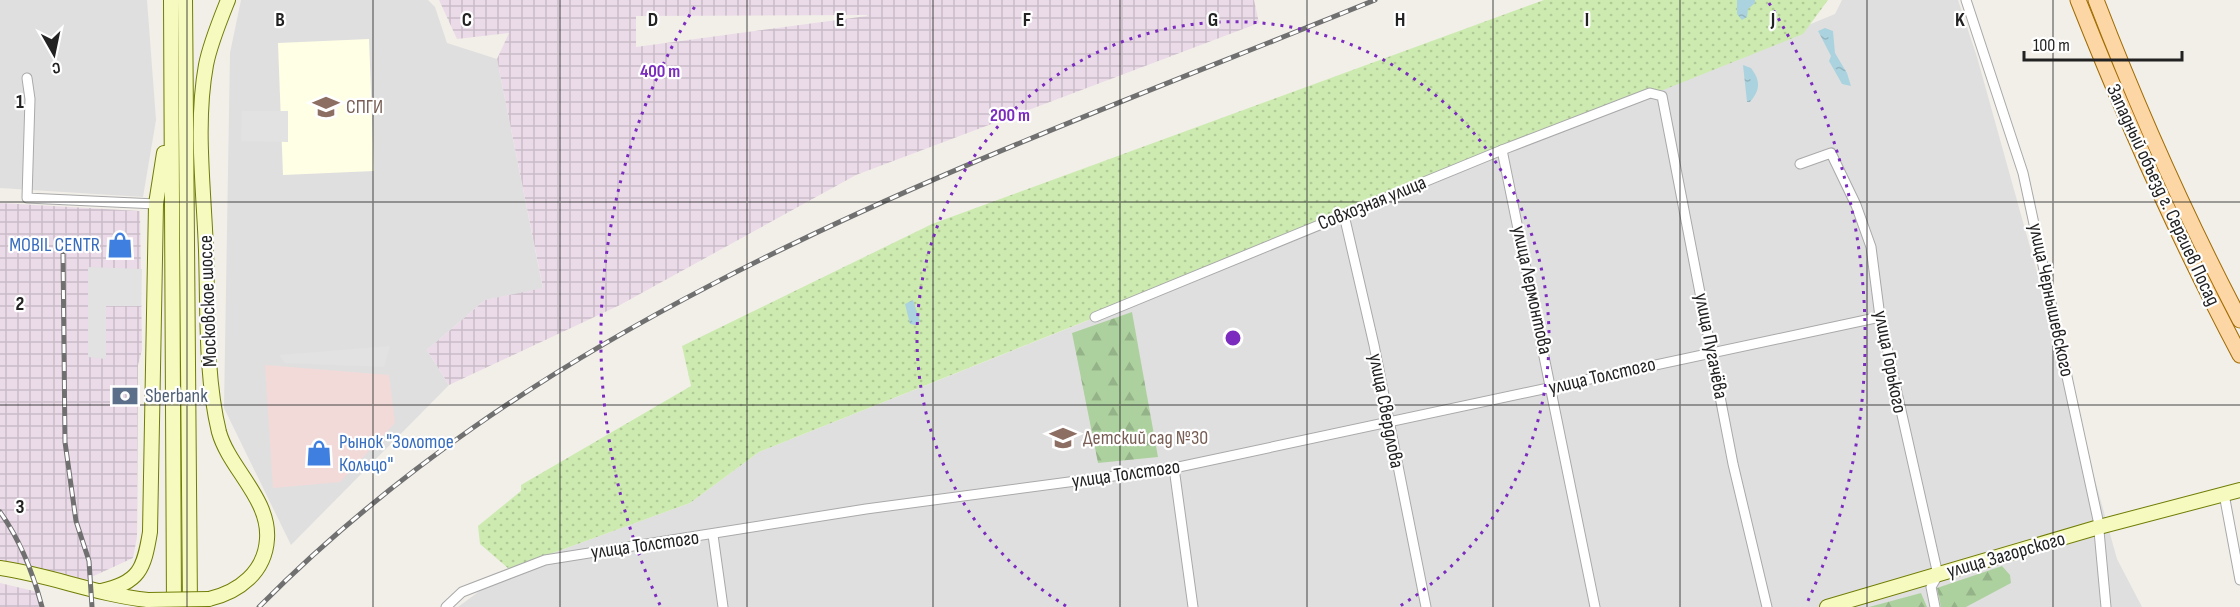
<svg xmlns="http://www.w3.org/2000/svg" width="2240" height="607" viewBox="0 0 2240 607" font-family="'Sofia Sans Condensed',sans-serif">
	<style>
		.residential { fill: #e0dfdf }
		.commercial { fill: #f2dad9 }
		.industrial { fill: url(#industrial-grid); fill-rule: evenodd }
		.education { fill: #ffffe5 }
		.forest { fill: url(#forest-firs) }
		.garden { fill: url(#garden-dots) }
		.parking { fill: #e2e2e2 }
		.water { fill: url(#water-ripples) }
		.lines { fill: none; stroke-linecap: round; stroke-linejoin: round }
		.street-casing { stroke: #a9a9a9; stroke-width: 11 }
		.secondary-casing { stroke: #707d05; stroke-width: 16 }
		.primary-casing { stroke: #a06b00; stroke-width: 17 }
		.street { stroke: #fff; stroke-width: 9 }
		.secondary { stroke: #f7fabf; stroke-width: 14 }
		.primary { stroke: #fcd6a4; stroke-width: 15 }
		.rail-casing { stroke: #707070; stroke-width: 5 }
		.rail { stroke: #fff; stroke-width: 3; stroke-dasharray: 9; stroke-linecap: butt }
		.secondary-bridge-casing { stroke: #707d05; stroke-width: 16; stroke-linecap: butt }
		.secondary-bridge { stroke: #f7fabf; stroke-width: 14 }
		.grid { fill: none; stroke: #222; stroke-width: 1.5; stroke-opacity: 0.55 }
		.ring { fill: none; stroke: #7b2cbf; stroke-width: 3; stroke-dasharray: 3 6 }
		.labels { text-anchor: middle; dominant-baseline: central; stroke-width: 4.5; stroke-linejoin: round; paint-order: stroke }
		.education-label { font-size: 20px; fill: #785e54; stroke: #fff; text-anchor: start }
		.street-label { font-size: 20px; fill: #222; stroke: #fff }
		.shop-label { font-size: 20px; fill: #366cbe; stroke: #fff; text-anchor: end }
		.service-label { font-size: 20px; fill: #4e5e75; stroke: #fff; text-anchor: start }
		.grid-label { font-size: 20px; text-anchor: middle; font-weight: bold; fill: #222; stroke: #fff; stroke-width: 4.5; stroke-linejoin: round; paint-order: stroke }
		.centre { fill: #7b2cbf; stroke: #fff; stroke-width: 3 }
		.ring-label { font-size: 18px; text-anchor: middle; font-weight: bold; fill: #7b2cbf; stroke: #fff; stroke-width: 4.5; stroke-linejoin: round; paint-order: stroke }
	</style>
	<defs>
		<pattern id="industrial-grid" width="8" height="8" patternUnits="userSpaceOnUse" patternTransform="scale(1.5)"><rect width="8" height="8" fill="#ebdbe8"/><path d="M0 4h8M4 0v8" fill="none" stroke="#c9bcc7"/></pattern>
		<pattern id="forest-firs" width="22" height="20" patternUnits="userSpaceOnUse" patternTransform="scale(1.5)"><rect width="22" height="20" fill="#add19e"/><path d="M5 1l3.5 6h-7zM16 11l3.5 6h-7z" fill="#95b388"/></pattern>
		<pattern id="garden-dots" width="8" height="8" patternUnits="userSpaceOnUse" patternTransform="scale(1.5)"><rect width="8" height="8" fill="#cdebb0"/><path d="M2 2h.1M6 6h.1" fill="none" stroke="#b0c997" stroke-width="1.8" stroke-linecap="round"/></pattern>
		<pattern id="water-ripples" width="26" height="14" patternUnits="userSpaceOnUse" patternTransform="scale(1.5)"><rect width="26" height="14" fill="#aad3df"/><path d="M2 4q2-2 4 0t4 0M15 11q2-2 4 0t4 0" fill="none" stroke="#92b5bf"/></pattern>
	</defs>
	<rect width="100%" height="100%" fill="#f2efe9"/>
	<g class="residential">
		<polygon points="0,0 147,0 156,120 143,197 0,188"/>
		<polygon points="241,0 428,0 435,7 447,43 497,59 543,289 485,300 427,350 449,385 291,545 224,408 230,53"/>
		<polygon points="1842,0 1958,0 1977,57 2117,559 2142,607 458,607 509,569 690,503 759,452 1294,238 1835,14"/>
	</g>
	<polygon class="commercial" points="265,365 389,375 395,423 340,482 273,488"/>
	<g class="industrial">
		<path d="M 439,0 L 1254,0 L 1259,23 L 856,175 L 620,305 L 449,385 L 427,350 L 485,300 L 543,288 L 497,59 L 509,33 L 457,39 ZM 867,15 L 867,16 L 636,47 L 636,16 Z"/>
		<polygon points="0,203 140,211 142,350 138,365 137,537 133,558 85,580 0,561"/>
		<polygon points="0,583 38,592 39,607 0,607"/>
	</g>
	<polygon class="education" points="369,39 374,171 283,175 278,43"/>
	<g class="forest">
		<polygon points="1132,312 1158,457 1098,463 1072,333"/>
		<polygon points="2002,566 2010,575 2011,583 1966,607 1941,607 1937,588"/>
		<polygon points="1921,593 1927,607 1869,607"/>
	</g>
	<polygon class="garden" points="1544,0 1828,0 1803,34 759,452 690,503 509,569 480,544 478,526 521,491 521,485 691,386 682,346 932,224"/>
	<g class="parking">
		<polygon points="242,111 288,111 288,142 241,141"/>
		<polygon points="88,267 142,269 141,306 106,306 106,359 88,357"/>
		<polygon points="390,346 384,367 285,363 279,355"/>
	</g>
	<g class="water">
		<polygon points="1737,0 1755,0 1755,3 1748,9 1747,17 1742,20 1737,14"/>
		<polygon points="1825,28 1833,31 1835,53 1847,73 1851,86 1842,84 1829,61 1831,56 1818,31"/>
		<path d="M 1743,65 L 1751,68 C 1761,81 1760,90 1750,102 L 1747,102 Z"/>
		<polygon points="913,300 920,321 915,325 910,324 905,304"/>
	</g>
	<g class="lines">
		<g class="street-casing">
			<g id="street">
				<polyline points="1966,0 2023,173 2098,520 2106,607"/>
				<polyline points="27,78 30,99 27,198 156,204"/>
				<polyline points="1502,150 1595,607"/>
				<polyline points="1800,164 1831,153 1856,205 1871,247 1880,317 1938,575 1931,587 1935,607"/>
				<polyline points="1344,215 1374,345 1426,607"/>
				<polyline points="1095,317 1502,150 1650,93 1662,96 1733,464 1767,607"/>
				<polyline points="1174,468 1193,607"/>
				<polyline points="2224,494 2240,580"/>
				<polyline points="713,535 723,607"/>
				<polyline points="446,607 462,592 545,560 866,509 1174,468 1880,317"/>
			</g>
		</g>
		<g class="secondary-casing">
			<g id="secondary">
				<polyline points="171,0 174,607"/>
				<polyline points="185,0 190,607"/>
				<path d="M 0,568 C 50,575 98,595 148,600"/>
				<path d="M 101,591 C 139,583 144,569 150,532 L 156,204 L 164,153"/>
				<path d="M 209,599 C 239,592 265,572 267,539 C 270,499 229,468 219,432 C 205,374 208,310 206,251 C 204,190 195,125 206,65 C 210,44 220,20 228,0"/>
				<polyline points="1827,607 2099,527 2240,490"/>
			</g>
		</g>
		<g class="primary-casing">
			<g id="primary">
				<path d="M 2078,0 C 2126,121 2179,240 2240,355"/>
				<path d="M 2096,0 C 2138,109 2186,217 2240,320"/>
			</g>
		</g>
		<use href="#street" class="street"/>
		<use href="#secondary" class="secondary"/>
		<use href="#primary" class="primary"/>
		<g class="rail-casing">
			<g id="rail">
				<polyline points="63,254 65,442 76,521 89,561 92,607"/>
				<path d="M 0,512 C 21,541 33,573 42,607"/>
				<path d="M 259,607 C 562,300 985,159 1375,0"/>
			</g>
		</g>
		<use href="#rail" class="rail"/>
		<g class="secondary-bridge-casing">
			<polyline id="secondary-bridge" points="148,600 209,599"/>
		</g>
		<use href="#secondary-bridge" class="secondary-bridge"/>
	</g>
	<path class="grid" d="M 187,0 L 187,607M 373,0 L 373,607M 560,0 L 560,607M 747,0 L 747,607M 933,0 L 933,607M 1120,0 L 1120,607M 1307,0 L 1307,607M 1493,0 L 1493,607M 1680,0 L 1680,607M 1867,0 L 1867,607M 2053,0 L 2053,607M 0,202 L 2240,202M 0,405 L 2240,405"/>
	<g class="ring">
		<path d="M1066 606A316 316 0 1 1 1400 606"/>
		<path d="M660 605A632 632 0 0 1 697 3M1769 3A632 632 0 0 1 1806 605"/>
	</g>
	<defs>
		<g id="university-bare" transform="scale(2.07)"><path d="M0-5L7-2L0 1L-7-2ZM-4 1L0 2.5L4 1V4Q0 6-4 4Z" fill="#8d6e63" stroke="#fff" stroke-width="2.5" paint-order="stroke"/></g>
		<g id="shop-bare" transform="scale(2.07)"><path d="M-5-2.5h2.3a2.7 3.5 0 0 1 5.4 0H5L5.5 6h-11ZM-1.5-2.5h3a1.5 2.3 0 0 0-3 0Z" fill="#3f7fe0" stroke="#fff" stroke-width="2.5" paint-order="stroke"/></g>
		<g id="bank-bare" transform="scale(2.07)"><path d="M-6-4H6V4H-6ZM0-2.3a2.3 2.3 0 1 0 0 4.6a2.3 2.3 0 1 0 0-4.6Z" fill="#5c6f8a" stroke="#fff" stroke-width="2.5" paint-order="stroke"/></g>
		<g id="school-bare" transform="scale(2.07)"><path d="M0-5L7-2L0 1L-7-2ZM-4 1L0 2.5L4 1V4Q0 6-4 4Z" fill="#8d6e63" stroke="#fff" stroke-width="2.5" paint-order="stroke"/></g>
	</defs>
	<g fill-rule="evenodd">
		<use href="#university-bare" x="326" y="107"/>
		<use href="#shop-bare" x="120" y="245"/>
		<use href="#bank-bare" x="125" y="396"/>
		<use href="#school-bare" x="1063" y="438"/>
		<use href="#shop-bare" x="319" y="453"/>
	</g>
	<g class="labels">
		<g class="education-label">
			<text x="346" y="107">СПГИ</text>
			<text x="1083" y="438">Детский сад №30</text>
		</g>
		<g class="street-label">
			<text transform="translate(2163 195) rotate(65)">Западный объезд г. Сергиев Посад</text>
			<text transform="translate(1372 203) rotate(-22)">Совхозная улица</text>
			<text transform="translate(1532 290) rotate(78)">улица Лермонтова</text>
			<text transform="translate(2051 300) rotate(78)">улица Чернышевского</text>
			<text transform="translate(208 301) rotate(-92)">Московское шоссе</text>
			<text transform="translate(1711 346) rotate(79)">улица Пугачёва</text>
			<text transform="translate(1890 362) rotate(79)">улица Горького</text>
			<text transform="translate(1602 376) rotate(-13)">улица Толстого</text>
			<text transform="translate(1386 411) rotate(79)">улица Свердлова</text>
			<text transform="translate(1126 474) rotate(-8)">улица Толстого</text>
			<text transform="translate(645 545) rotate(-8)">улица Толстого</text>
			<text transform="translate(2006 555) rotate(-16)">улица Загорского</text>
		</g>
		<g class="shop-label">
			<text x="100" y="245">MOBIL CENTR</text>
			<text x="339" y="442" text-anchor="start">Рынок "Золотое<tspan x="339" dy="23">Кольцо"</tspan></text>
		</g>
		<g class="service-label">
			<text x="145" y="396">Sberbank</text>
		</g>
	</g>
	<g class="grid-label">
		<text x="280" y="26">B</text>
		<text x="467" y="26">C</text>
		<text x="653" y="26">D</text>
		<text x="840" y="26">E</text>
		<text x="1027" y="26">F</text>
		<text x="1213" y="26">G</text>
		<text x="1400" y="26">H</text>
		<text x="1587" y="26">I</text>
		<text x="1773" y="26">J</text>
		<text x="1960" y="26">K</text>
		<text x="20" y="108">1</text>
		<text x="20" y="310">2</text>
		<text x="20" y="513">3</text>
	</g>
	<circle cx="1233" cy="338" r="9" class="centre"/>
	<g class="ring-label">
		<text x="660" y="77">400 m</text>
		<text x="1010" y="121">200 m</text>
	</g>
	<g transform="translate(54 54) rotate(171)" stroke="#ffffff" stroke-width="4.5" paint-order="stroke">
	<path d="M0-4.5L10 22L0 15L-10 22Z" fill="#222222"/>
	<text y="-9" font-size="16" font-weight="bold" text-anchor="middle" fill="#222222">С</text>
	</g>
	<path d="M2024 51v9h158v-9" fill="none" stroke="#222222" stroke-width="3"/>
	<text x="2033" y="51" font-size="18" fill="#222222" stroke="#ffffff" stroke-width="4.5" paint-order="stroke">100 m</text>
</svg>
